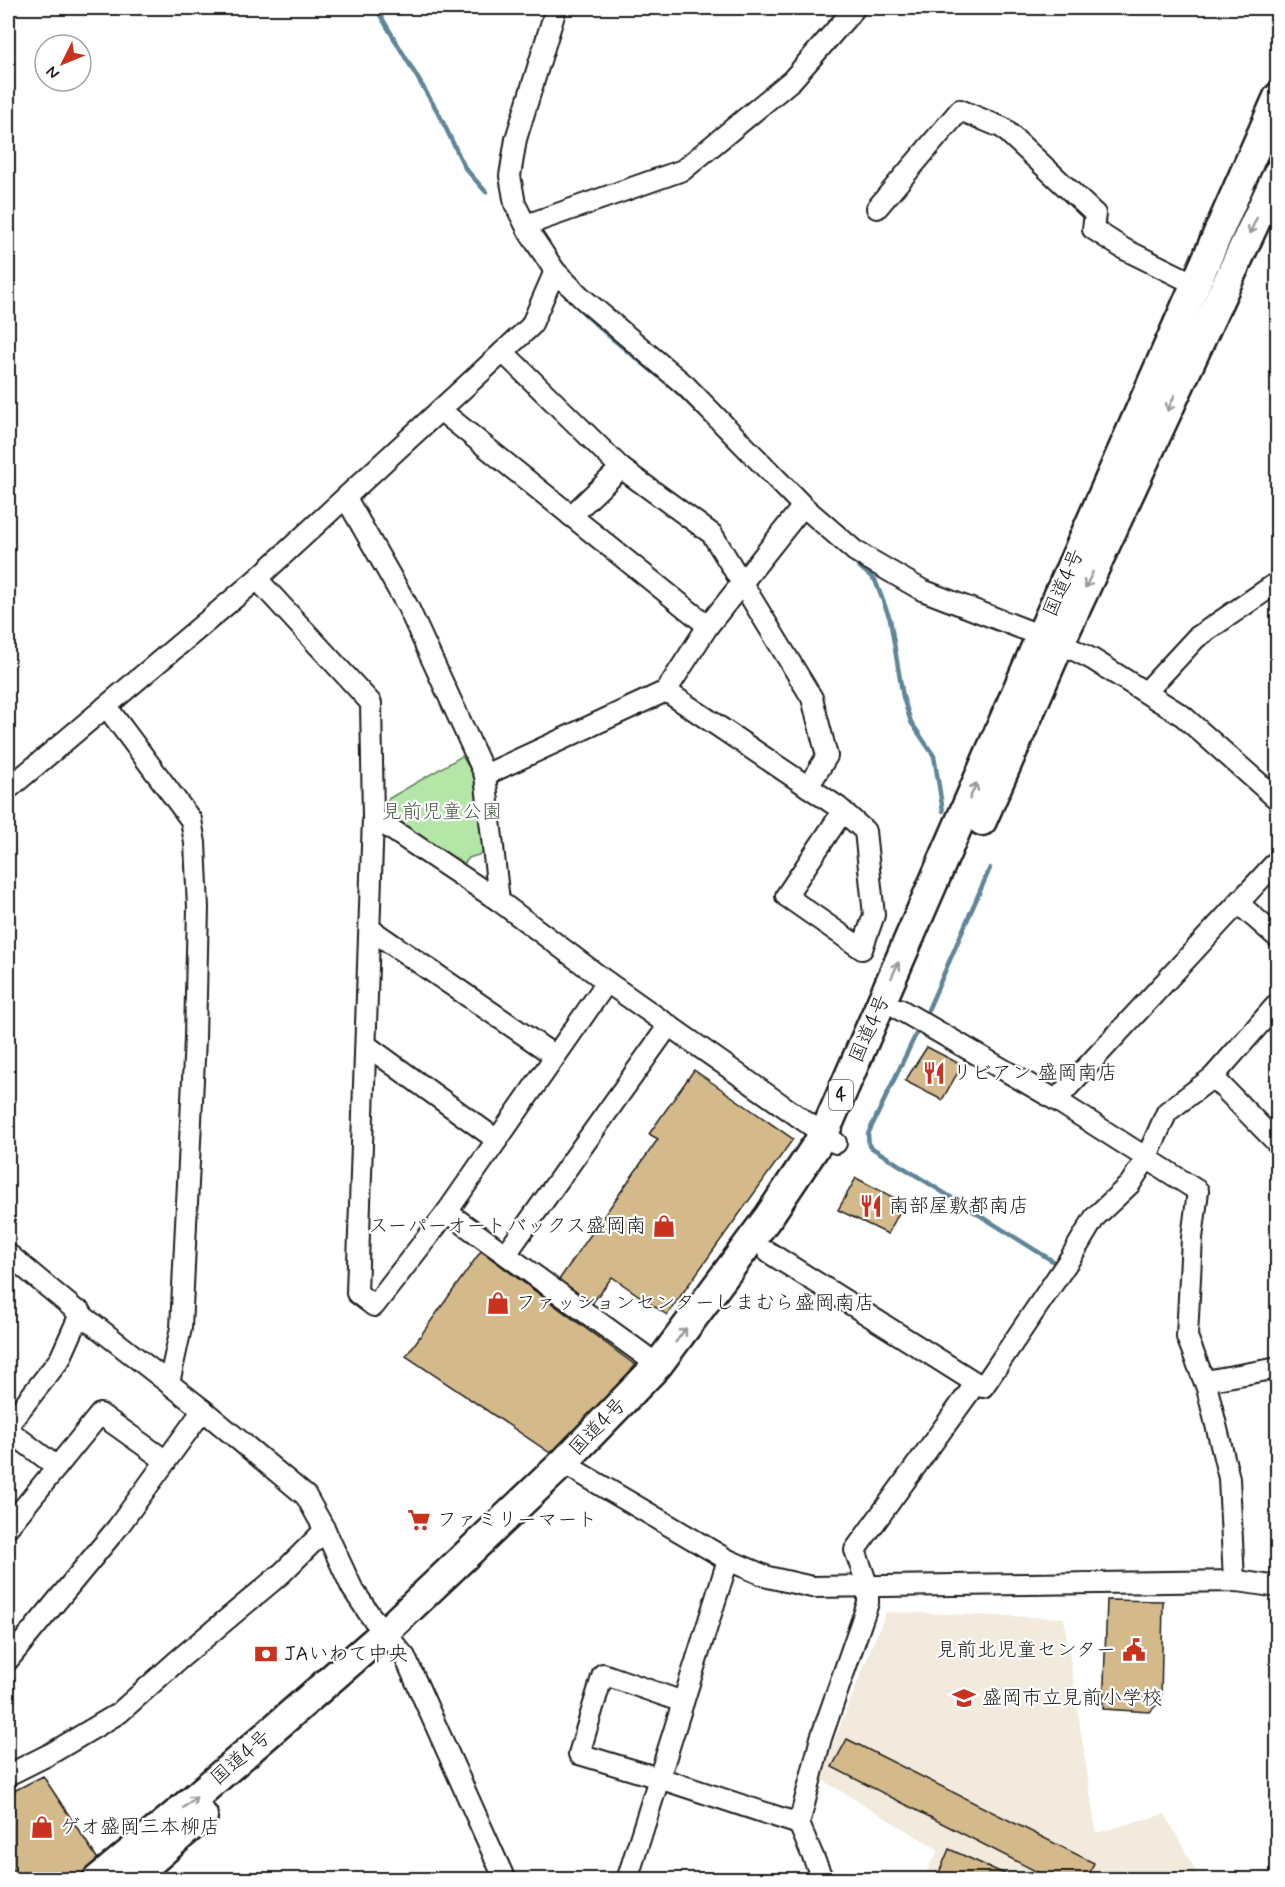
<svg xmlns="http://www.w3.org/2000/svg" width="1285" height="1887" viewBox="0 0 1285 1887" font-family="Mynerve,'Klee One',sans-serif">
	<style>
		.built { fill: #f2eadc }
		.green { fill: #b3e6a7; stroke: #688162; stroke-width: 1.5 }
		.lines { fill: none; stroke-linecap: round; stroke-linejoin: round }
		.stream { stroke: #5e8698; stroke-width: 4.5 }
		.building { fill: #d4b98a; stroke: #1c1c1c; stroke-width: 1.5 }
		.minor-casing { stroke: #1c1c1c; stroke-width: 24 }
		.highway-casing { stroke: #1c1c1c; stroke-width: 33 }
		.minor { stroke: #fff; stroke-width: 20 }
		.highway { stroke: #fff; stroke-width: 28 }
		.oneway { stroke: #999 }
		.labels { text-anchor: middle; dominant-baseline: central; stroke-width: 4.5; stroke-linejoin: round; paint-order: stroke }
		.shield { fill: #fff; stroke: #606060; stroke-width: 1.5 }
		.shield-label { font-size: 18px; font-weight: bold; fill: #1c1c1c }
		.street-label { font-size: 20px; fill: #1c1c1c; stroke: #fff }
		.park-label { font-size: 20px; fill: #495946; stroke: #fff }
		.poi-label { font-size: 20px; fill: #1c1c1c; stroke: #fff; text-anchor: start }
	</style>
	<rect width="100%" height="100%" fill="#fff"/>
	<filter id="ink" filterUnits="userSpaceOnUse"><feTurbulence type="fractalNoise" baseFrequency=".0167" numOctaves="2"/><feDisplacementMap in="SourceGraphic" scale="12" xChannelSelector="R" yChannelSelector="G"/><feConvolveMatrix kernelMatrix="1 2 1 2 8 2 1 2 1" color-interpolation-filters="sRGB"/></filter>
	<g filter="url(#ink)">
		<polygon class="built" points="886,1612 1064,1618 1096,1833 1165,1814 1200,1879 922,1879 939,1850 819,1778"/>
		<polygon class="green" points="462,756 476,779 485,853 469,858 460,869 387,818 388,799"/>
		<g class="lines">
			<g class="stream">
				<polyline points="376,8 439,114 465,168 486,192"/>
				<path d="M 573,302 C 600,331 632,354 662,379 C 675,389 687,402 700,414"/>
				<polyline points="848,557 875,580 890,619 903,697 911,722 934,756 943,811"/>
				<polyline points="928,1010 990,868"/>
				<polyline points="918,1030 868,1134 869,1146 1059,1265"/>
			</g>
		</g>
		<g class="building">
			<polygon points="927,1047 962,1065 942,1100 905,1081"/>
			<polygon points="694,1070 793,1139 667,1315 612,1277 591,1305 556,1284 658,1139 649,1134"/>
			<polygon points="856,1178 904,1203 888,1234 838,1210"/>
			<polygon points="481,1251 638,1367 556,1457 406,1356"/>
			<polygon points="1107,1600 1163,1601 1161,1700 1150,1712 1103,1709"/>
			<polygon points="847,1739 1094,1863 1087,1880 1053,1880 832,1767"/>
			<polygon points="43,1776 99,1861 78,1880 12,1880 17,1876 8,1862 8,1794"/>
			<polygon points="949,1849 1018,1880 936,1880"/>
		</g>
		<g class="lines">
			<g class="minor-casing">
				<g id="minor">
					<polyline points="554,8 554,15 516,139 510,176 515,204 529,232 555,271 581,297 686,386 803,506 855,551 922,590 1060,643 1092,659 1183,716 1278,800"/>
					<polyline points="877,208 960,110 1003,128 1095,214 1093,229 1124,249 1195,284"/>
					<polyline points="526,225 683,170 792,80 855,8"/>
					<polyline points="503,352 621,468 712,534 812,698 827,756 808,787"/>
					<polyline points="440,410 708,626"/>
					<polyline points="346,498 408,607 485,775 499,901"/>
					<polyline points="571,516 621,468"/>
					<polyline points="257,579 371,703 373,817 357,1293 374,1306 447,1212 607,982"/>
					<polyline points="666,691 838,807 865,831 874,915 862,949 786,896 843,811"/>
					<polyline points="1146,692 1196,638 1278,582"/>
					<polyline points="106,706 191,820 195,843 198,908 195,1038 181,1328 169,1383"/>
					<polyline points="485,775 666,691 708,626 803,506"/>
					<polyline points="8,789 257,579 531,326 555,271"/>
					<polyline points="373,817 499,901 607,982 836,1143"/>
					<polyline points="1238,903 1278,938"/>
					<polyline points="370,929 555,1056"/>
					<polyline points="899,1009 1056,1100 1198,1191 1192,1238 1187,1337 1207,1388 1229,1478 1234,1581"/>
					<polyline points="366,1045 497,1140"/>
					<polyline points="1213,1077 1278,1144"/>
					<polyline points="1056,1100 1278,860"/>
					<polyline points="447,1212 658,1365"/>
					<polyline points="768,1252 976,1383 855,1550 868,1587 868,1603 821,1738 799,1824 823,1880"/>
					<polyline points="8,1254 79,1313 203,1410 306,1496 325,1530 352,1588 370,1615 405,1657 505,1880"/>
					<polyline points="506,1254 669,1025"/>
					<polyline points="1205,1381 1278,1368"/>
					<polyline points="976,1383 983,1387 1071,1257 1095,1217 1130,1184 1146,1159 1167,1112 1213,1077 1278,1003"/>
					<polyline points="8,1425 60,1359 81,1312"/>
					<polyline points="8,1430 57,1467"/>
					<polyline points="563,1463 728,1560 768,1577 812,1587 1238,1581 1278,1587"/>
					<polyline points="8,1527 100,1414 166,1461"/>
					<polyline points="8,1660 118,1527 203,1410"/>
					<polyline points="683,1702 603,1674 579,1754 659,1778 799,1824"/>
					<polyline points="8,1775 50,1754 119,1713 177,1661 282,1573 325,1530"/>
					<polyline points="627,1880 728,1560"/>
				</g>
			</g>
			<g class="highway-casing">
				<g id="highway">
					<polyline points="982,821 1060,643 1278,173"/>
					<polyline points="97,1880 175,1815 385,1632 563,1463 658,1365 769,1216 824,1134 1041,635 1278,97"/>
					<polyline points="130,1880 203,1816"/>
				</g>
			</g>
			<use href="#minor" class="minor"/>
			<use href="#highway" class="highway"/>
		</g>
		<defs><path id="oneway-shaft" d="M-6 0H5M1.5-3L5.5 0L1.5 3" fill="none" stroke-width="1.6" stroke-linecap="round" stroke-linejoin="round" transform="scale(1.5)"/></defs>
		<g class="oneway">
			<use href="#oneway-shaft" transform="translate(1253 226) rotate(115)"/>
			<use href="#oneway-shaft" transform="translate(1171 403) rotate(115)"/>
			<use href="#oneway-shaft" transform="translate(1089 580) rotate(115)"/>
			<use href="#oneway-shaft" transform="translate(973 791) rotate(-67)"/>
			<use href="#oneway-shaft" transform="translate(895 970) rotate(-66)"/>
			<use href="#oneway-shaft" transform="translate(681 1335) rotate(-53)"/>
			<use href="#oneway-shaft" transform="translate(190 1802) rotate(-41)"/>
		</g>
	</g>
	<defs>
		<g id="restaurant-bare" transform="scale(1.8)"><path d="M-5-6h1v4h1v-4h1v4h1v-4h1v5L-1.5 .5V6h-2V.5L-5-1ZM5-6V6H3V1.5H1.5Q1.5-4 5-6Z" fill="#c8321e" stroke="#fff" stroke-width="2.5" paint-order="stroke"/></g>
		<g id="shop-bare" transform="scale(1.8)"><path d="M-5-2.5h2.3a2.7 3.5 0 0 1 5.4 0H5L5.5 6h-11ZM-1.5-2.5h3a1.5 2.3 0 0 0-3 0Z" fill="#c8321e" stroke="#fff" stroke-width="2.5" paint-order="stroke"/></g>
		<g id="supermarket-bare" transform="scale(1.8)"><path d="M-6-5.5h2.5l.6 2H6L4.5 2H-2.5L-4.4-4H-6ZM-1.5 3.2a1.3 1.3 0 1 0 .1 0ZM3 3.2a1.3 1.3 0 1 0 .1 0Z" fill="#c8321e" stroke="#fff" stroke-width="2.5" paint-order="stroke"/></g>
		<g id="civic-bare" transform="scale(1.8)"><path d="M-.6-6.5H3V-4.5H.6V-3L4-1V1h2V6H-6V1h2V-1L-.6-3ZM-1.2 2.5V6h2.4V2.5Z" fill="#c8321e" stroke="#fff" stroke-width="2.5" paint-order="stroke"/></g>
		<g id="bank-bare" transform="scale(1.8)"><path d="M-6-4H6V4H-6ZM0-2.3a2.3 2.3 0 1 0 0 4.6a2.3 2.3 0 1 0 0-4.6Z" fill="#c8321e" stroke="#fff" stroke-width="2.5" paint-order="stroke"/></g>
		<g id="school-bare" transform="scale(1.8)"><path d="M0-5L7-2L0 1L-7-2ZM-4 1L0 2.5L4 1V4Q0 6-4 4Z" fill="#c8321e" stroke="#fff" stroke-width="2.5" paint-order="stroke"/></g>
	</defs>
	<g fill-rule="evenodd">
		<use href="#restaurant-bare" x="934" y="1073"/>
		<use href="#restaurant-bare" x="871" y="1206"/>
		<use href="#shop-bare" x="664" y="1226"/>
		<use href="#shop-bare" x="498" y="1303"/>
		<use href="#supermarket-bare" x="419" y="1520"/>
		<use href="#civic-bare" x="1134" y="1650"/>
		<use href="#bank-bare" x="266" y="1654"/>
		<use href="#school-bare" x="964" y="1698"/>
		<use href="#shop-bare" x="42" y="1827"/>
	</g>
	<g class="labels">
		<rect class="shield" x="829" y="1080" width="24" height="30" rx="4.5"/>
		<g class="shield-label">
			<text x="841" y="1095">4</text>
		</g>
		<g class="street-label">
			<text transform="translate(1064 583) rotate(-66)">国道4号</text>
			<text transform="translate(870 1029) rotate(-66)">国道4号</text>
			<text transform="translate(598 1427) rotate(-46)">国道4号</text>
			<text transform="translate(241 1758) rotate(-41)">国道4号</text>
		</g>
		<g class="park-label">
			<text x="442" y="812">見前児童公園</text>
		</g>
		<g class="poi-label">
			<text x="952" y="1073">リビアン 盛岡南店</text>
			<text x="889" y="1206">南部屋敷都南店</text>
			<text x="646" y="1226" text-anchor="end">スーパーオートバックス盛岡南</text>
			<text x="516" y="1303">ファッションセンターしまむら盛岡南店</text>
			<text x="437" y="1520">ファミリーマート</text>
			<text x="1116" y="1650" text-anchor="end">見前北児童センター</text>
			<text x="284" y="1654">JAいわて中央</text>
			<text x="982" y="1698">盛岡市立見前小学校</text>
			<text x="60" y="1827">ゲオ盛岡三本柳店</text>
		</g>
	</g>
	<rect width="1285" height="1887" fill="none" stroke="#fff" stroke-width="30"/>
	<rect x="15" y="15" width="1255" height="1857" fill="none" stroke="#1c1c1c" stroke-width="2" filter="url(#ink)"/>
	<g transform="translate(63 63) rotate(227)"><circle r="28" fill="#ffffff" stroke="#a4a4a4" stroke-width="1.5"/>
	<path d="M0-4.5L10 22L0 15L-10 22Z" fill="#c8321e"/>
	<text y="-9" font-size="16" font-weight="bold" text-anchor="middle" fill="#1c1c1c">N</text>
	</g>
</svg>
